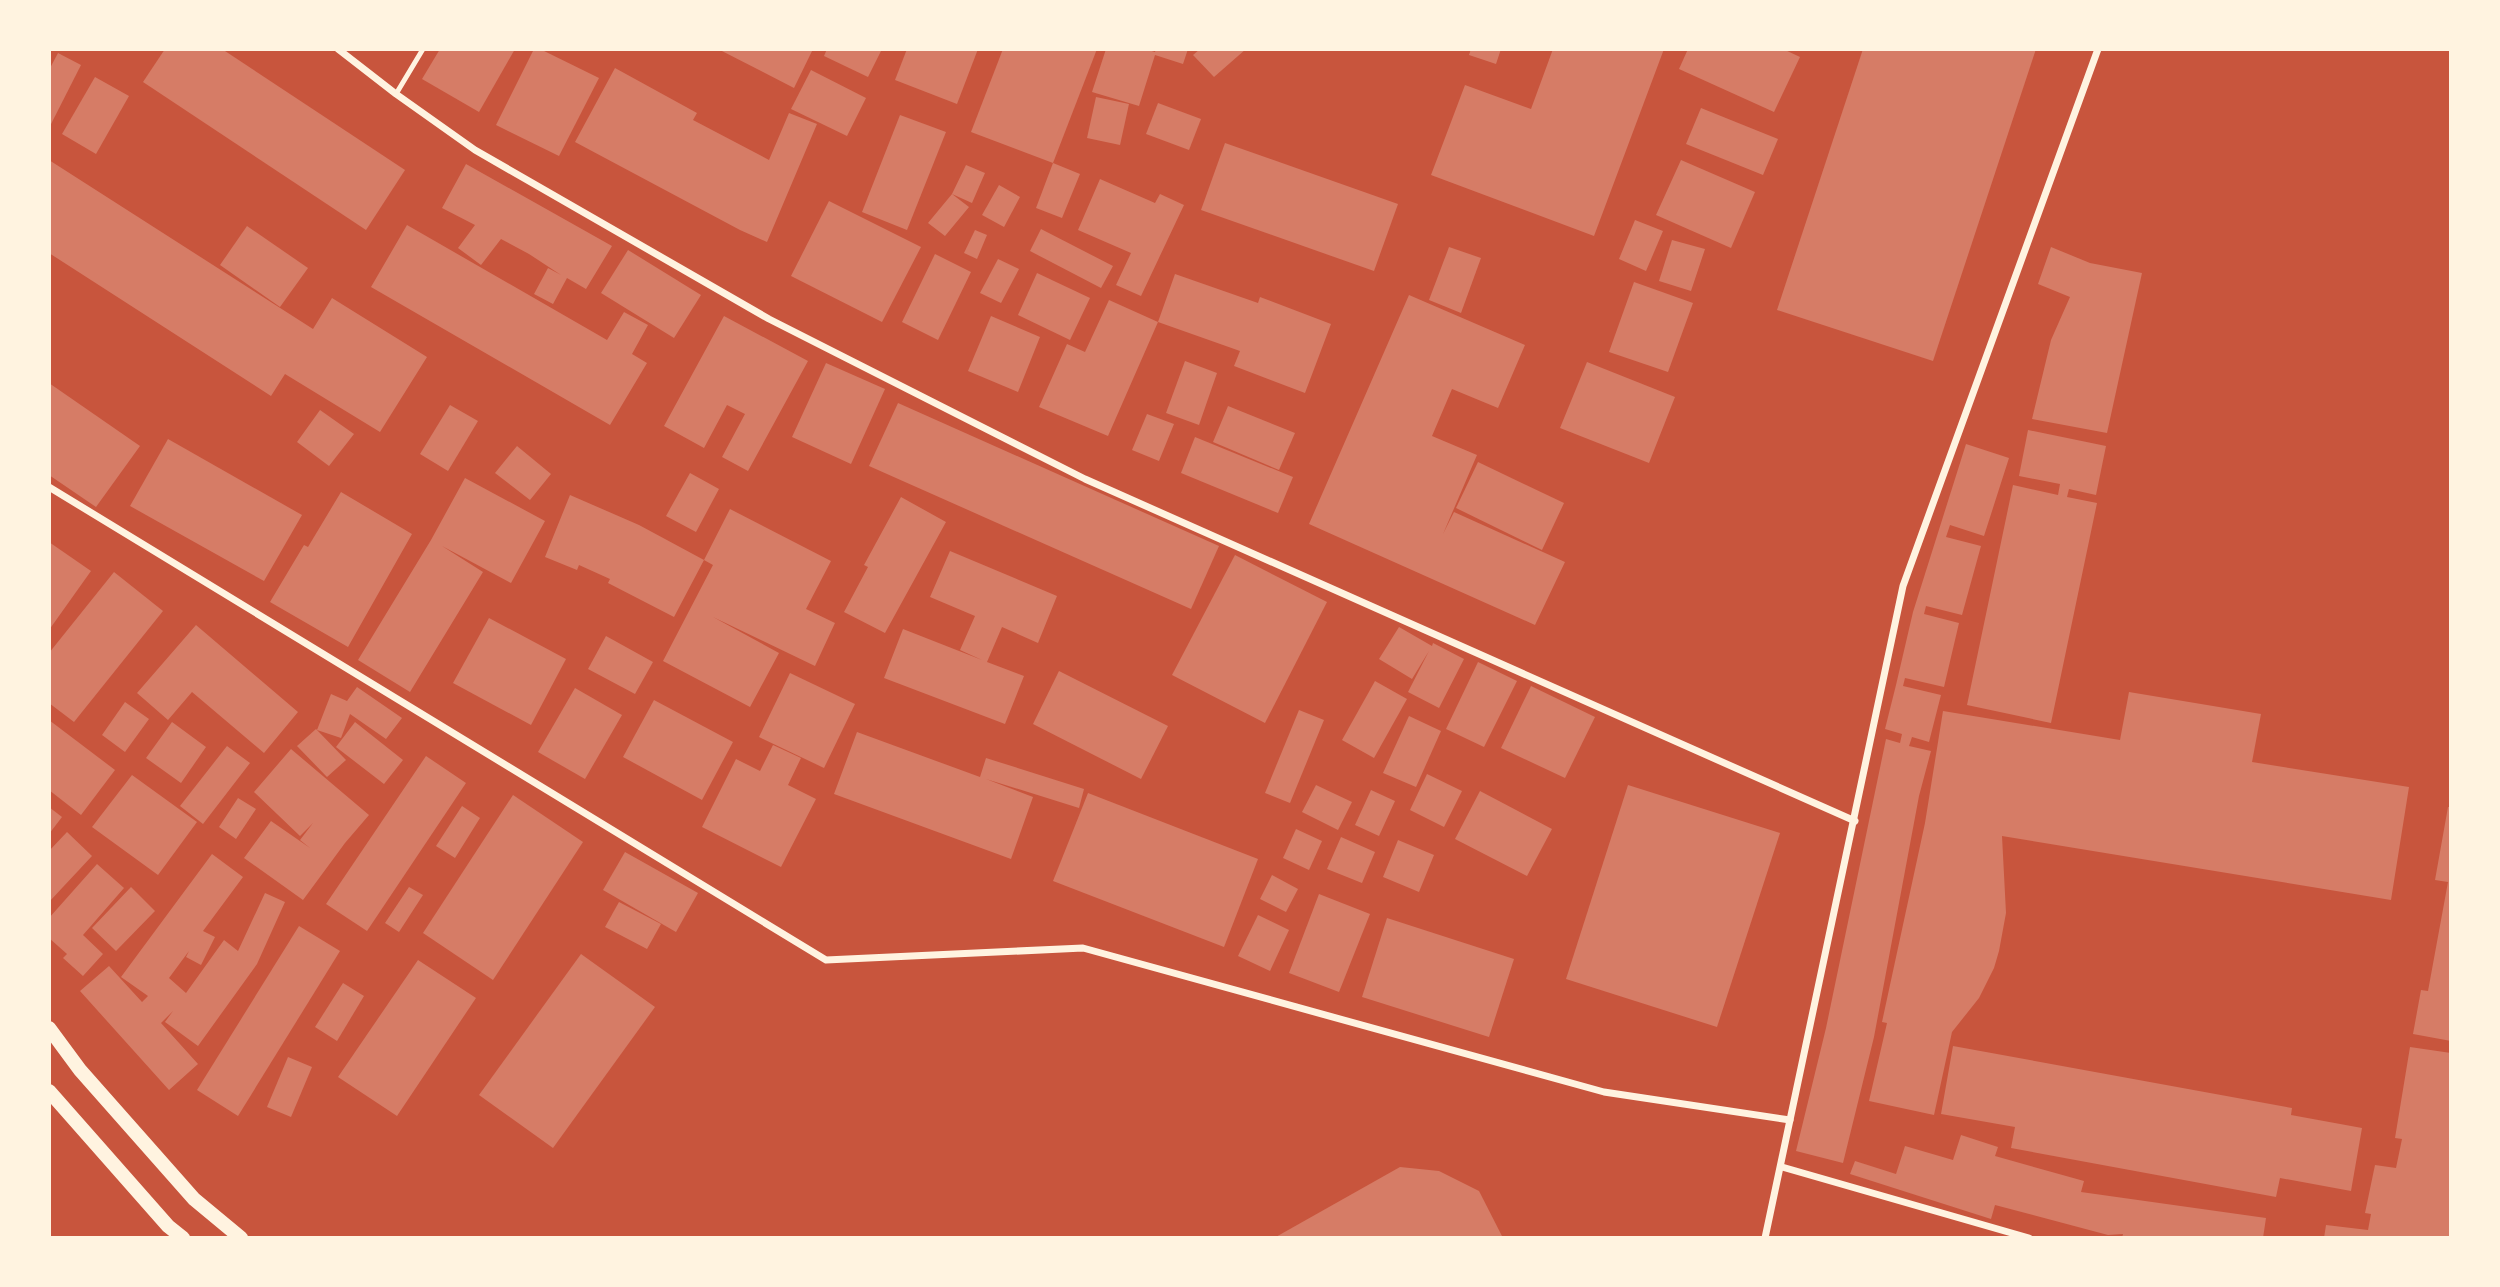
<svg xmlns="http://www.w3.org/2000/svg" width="2500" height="1287" viewBox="0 0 2500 1287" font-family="'Nunito Sans',sans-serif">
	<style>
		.building { fill: #d67c66 }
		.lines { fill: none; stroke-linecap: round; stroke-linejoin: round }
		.service { stroke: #fff3e0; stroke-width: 5 }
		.minor { stroke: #fff3e0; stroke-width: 7 }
		.secondary { stroke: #fff3e0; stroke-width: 14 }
	</style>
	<rect width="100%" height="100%" fill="#c8553d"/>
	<g class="building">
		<polygon points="165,49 222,49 405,170 366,230 143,82"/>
		<polygon points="440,49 515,49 479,112 422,79"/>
		<polygon points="534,49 540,49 599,78 559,156 496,125"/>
		<polygon points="718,49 813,49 794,88"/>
		<polygon points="827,49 882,49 868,77 824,56"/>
		<polygon points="907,49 978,49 957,104 895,80"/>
		<polygon points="1003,49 1097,49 1053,163 971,132"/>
		<polygon points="1106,49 1145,49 1155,52 1156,49 1188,49 1183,64 1155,55 1139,106 1092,92"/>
		<polygon points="1200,49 1246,49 1214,77 1193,55"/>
		<polygon points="1471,49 1501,49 1496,64 1469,55"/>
		<polygon points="1553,49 1664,49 1594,236 1431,175 1465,85 1531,109"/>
		<polygon points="1688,49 1783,49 1800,57 1774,112 1679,69"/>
		<polygon points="1863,49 2036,49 1933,361 1777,310"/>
		<polygon points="58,53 81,65 49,128 49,70"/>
		<polygon points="615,68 697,113 693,120 769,160 789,113 817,124 767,242 740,230 575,142"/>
		<polygon points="811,70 866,98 847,136 791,109"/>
		<polygon points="95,77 129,96 96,154 62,134"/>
		<polygon points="1096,97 1129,104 1120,145 1087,138"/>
		<polygon points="1158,103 1201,119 1189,150 1146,134"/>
		<polygon points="1701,108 1778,139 1763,175 1686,144"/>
		<polygon points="900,115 946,132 907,230 862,212"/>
		<polygon points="1225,143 1398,204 1374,271 1201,210"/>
		<polygon points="49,160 313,329 332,298 427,357 380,432 285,374 271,396 49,253"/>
		<polygon points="1681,160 1755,192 1731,248 1656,215"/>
		<polygon points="1053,163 1080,174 1062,218 1036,208"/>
		<polygon points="466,164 612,246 586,289 567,278 553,304 534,294 548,268 561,275 529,254 501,239 481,265 458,248 475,225 442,208"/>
		<polygon points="966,165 985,173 972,203 952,194 969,207 945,236 928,223 952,194"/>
		<polygon points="1100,179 1155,203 1160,194 1184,205 1141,296 1116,285 1131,253 1078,230"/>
		<polygon points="999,185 1020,197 1004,227 982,215"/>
		<polygon points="829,201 921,247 882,322 791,276"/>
		<polygon points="1635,220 1663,231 1646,271 1619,259"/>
		<polygon points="407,225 607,340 624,312 648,325 632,354 647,363 610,425 371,287"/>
		<polygon points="247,226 308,268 280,307 220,265"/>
		<polygon points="1041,229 1113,266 1101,288 1030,251"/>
		<polygon points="975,230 987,235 977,259 964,253"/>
		<polygon points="1672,240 1705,249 1691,291 1659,281"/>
		<polygon points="1449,247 1481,258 1461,313 1429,300"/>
		<polygon points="2051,247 2090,263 2142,273 2107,433 2032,419 2051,340 2070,297 2038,284"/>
		<polygon points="628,250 701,295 674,338 601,293"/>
		<polygon points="935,254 971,272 938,340 902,322"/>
		<polygon points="998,259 1019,269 1001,303 980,293"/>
		<polygon points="1037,273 1090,298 1070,340 1018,315"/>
		<polygon points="1175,274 1258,303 1260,297 1331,324 1305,393 1234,366 1240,351 1158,322"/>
		<polygon points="1634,282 1693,303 1668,372 1609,352"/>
		<polygon points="1409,295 1525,345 1498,408 1452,389 1432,436 1477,455 1443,534 1454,512 1565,562 1535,625 1309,524"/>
		<polygon points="1109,300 1158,322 1108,436 1039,407 1067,344 1085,352"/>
		<polygon points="724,316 808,361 748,471 722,457 745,414 727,405 704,448 664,426"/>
		<polygon points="991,316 1040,337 1018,392 968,371"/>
		<polygon points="1185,361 1217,373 1199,425 1166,413"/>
		<polygon points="1587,362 1675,397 1649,463 1560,428"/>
		<polygon points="826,363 885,389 851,464 792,437"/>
		<polygon points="49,383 140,446 96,507 49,475"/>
		<polygon points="898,403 1219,546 1191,609 869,466"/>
		<polygon points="450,405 478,421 448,471 420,454"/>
		<polygon points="1228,406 1295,433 1279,470 1213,442"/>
		<polygon points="320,410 354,434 329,466 297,442"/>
		<polygon points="1147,414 1174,424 1159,461 1132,450"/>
		<polygon points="2028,430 2106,446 2096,495 2069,489 2067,497 2097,503 2051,723 1967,705 2013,485 2058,495 2060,484 2019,476"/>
		<polygon points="1195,437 1293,477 1278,513 1181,473"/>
		<polygon points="168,439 302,515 264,581 130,506"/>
		<polygon points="1966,444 2009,458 1984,536 1950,525 1946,537 1981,546 1962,615 1926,606 1924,614 1959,623 1944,687 1905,678 1903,686 1941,695 1929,742 1912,737 1909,746 1931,751 1919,796 1874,1037 1843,1163 1796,1151 1826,1028 1886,739 1900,743 1902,734 1885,729 1896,685 1913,612"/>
		<polygon points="517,446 551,474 530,500 495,473"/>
		<polygon points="1478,462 1564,503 1542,550 1456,508"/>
		<polygon points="690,473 719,489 696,532 666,516"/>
		<polygon points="465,478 545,521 511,583 442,546 483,572 410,692 358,660 431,540"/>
		<polygon points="341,492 412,534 348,647 270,602 304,545 308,547"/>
		<polygon points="570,495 639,525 704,560 674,617 608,583 610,579 579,565 577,570 545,557"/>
		<polygon points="901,497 946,522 885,633 844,612 868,567 864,565"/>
		<polygon points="730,509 831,561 806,609 835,623 815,666 713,617 779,653 750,707 663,661 713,565 704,560"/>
		<polygon points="49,542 91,571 49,630"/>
		<polygon points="950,551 1057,596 1038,643 1002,627 987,662 1024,676 1005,724 884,678 903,629 982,660 960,650 975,616 930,597"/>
		<polygon points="1235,555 1327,602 1265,723 1172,675"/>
		<polygon points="114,572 163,611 74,722 49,703 49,653"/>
		<polygon points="489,618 566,659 531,725 453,683"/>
		<polygon points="196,625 298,712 264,753 192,692 168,720 137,693"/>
		<polygon points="1399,627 1432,646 1433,643 1464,659 1439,708 1408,692 1429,651 1412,679 1379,659"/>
		<polygon points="606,636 653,662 635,694 588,669"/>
		<polygon points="1478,662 1517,681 1484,747 1446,729"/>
		<polygon points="1059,671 1168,726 1141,779 1033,724"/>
		<polygon points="790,673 855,704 824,768 759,737"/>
		<polygon points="1375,681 1407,699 1374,758 1342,740"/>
		<polygon points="1531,686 1595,717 1565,778 1501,748"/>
		<polygon points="357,687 402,718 386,739 350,714 341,738 317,730 331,694 347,701"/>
		<polygon points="575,688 622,715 585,779 538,752"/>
		<polygon points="2129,692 2261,714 2252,762 2409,787 2391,900 2002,836 2006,913 1999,951 1994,968 1979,998 1952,1032 1934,1115 1869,1101 1887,1023 1882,1022 1925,823 1943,711 2120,740"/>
		<polygon points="654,700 733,742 702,800 623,757"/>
		<polygon points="125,702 149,719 125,752 102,735"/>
		<polygon points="1299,710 1324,720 1290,803 1265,793"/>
		<polygon points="1409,716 1441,731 1416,787 1383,773"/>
		<polygon points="49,720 115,770 81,815 49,790"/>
		<polygon points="172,722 206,747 181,783 146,758"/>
		<polygon points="355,722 403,760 384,784 336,747"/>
		<polygon points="316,729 346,760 327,777 297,746"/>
		<polygon points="857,732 980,777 986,758 1084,789 1079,808 986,779 1033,797 1011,859 834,794"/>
		<polygon points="773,745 801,758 788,785 816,799 781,867 702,827 736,759 760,771"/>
		<polygon points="227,746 250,763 203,824 180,806"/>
		<polygon points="291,749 369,815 345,843 303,900 244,858 271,821 310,848 300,840 313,823 300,836 254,792"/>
		<polygon points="426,756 466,783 367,931 326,904"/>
		<polygon points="1427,774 1462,791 1444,827 1410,810"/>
		<polygon points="132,775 197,822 158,875 92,827"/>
		<polygon points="1316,785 1352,802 1338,830 1302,812"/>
		<polygon points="1628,785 1780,833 1717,1027 1566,979"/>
		<polygon points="1371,790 1395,801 1379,836 1355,825"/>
		<polygon points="1480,791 1552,829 1527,876 1455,839"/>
		<polygon points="1088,793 1258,859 1224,947 1053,881"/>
		<polygon points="513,795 583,842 493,980 423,933"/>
		<polygon points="238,798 256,809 236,839 219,827"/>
		<polygon points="462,806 480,818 455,858 436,846"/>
		<polygon points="49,807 62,817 49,834"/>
		<polygon points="2448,807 2451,807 2451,1041 2413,1034 2421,990 2428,991 2448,882 2435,880"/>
		<polygon points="1296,829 1322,841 1309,870 1283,858"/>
		<polygon points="67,832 92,856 49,902 49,851"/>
		<polygon points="1341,837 1375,852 1362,883 1327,869"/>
		<polygon points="1398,840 1434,855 1419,892 1383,877"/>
		<polygon points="625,852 698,893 676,932 603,890"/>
		<polygon points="212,854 243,877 203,931 215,937 201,965 186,957 189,951 169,978 186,993 224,940 238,951 265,893 285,902 257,964 198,1046 165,1022 173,1011 161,1023 198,1064 169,1090 80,991 109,966 142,1002 148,996 121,977"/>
		<polygon points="97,864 124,888 83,935 103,954 83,976 63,958 67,954 49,938 49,918"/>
		<polygon points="1272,875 1298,889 1286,912 1260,899"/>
		<polygon points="131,887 155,911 116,951 92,928"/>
		<polygon points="409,887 423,895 399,932 385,923"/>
		<polygon points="1319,894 1370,914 1339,992 1289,973"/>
		<polygon points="619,902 661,924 647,949 605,927"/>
		<polygon points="1258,915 1289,930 1270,971 1238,956"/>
		<polygon points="1387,918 1514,959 1489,1037 1362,997"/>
		<polygon points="299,926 340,951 238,1116 197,1090"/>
		<polygon points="581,954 655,1007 553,1148 479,1095"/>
		<polygon points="418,960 476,998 397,1116 338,1077"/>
		<polygon points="343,983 364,996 337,1041 315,1027"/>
		<polygon points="1953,1046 2292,1108 2291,1115 2362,1128 2351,1191 2280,1178 2276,1197 2011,1148 2015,1127 1941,1114"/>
		<polygon points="2410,1047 2451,1053 2451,1238 2324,1238 2326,1225 2368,1230 2371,1214 2365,1213 2375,1165 2396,1168 2402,1139 2395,1138"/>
		<polygon points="288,1057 312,1067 291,1117 267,1107"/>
		<polygon points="1961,1135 1998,1147 1995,1156 2084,1181 2081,1192 2266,1218 2263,1238 2122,1238 2123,1234 2108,1235 1995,1205 1991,1219 1850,1174 1855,1161 1896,1174 1905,1146 1953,1160"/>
		<polygon points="1400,1167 1439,1171 1479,1191 1503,1238 1274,1238"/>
	</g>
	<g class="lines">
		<polyline class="service" points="396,94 423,49"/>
		<g class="minor">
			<polyline points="338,49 396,94 475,150 769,319 1085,479 1855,821"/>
			<polyline points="49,487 826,960 1083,948 1604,1092 1790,1120"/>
			<polyline points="1782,1167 2029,1238"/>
			<polyline points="1765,1238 1903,586 2098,49"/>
		</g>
		<g class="secondary">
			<polyline points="49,1028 80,1070 194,1199 241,1238"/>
			<polyline points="49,1091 168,1226 183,1238"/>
		</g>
	</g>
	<rect width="2500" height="1287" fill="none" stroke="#fff3e0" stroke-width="102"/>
</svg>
